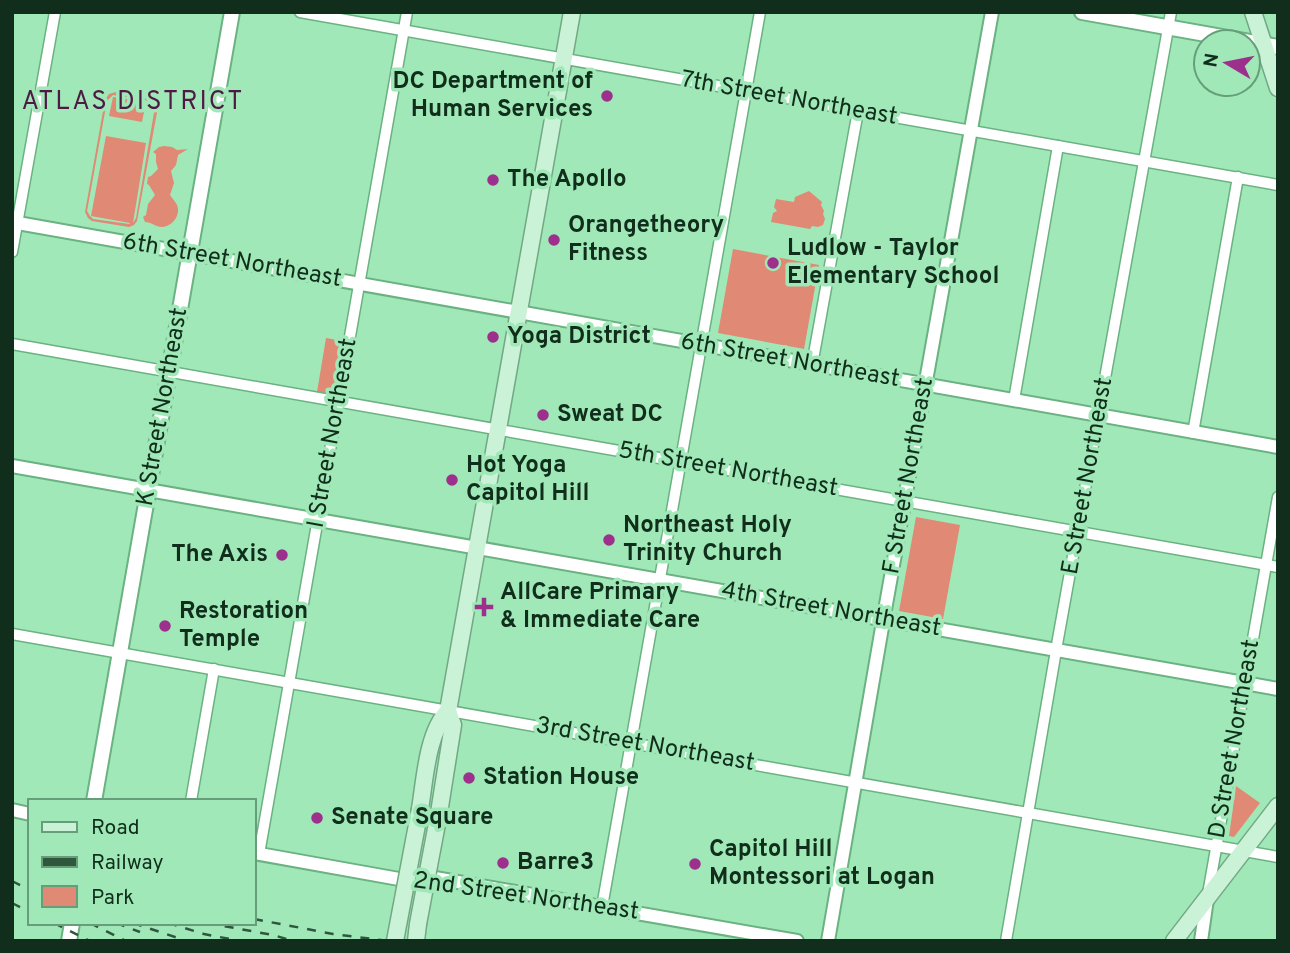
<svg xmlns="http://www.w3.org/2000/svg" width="1290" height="953" viewBox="0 0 1290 953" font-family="Overpass,sans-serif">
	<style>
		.green { fill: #e08974; fill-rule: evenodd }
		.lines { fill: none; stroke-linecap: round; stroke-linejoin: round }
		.minor-casing { stroke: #6bb283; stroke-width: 13 }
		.tertiary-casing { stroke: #6bb283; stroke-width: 16 }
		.secondary-casing { stroke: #6bb283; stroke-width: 18 }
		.primary-casing { stroke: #72a884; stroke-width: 19 }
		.minor { stroke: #fff; stroke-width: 10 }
		.tertiary { stroke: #fff; stroke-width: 12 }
		.secondary { stroke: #fff; stroke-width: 14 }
		.primary { stroke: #caf2d7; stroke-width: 16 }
		.rail { stroke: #2f573d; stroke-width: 2.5; stroke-dasharray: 9 9; stroke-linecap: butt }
		.primary-bridge-casing { stroke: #72a884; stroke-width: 19; stroke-linecap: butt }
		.primary-bridge { stroke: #caf2d7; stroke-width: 16 }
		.poi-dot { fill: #9d2f8d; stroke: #a0e8b7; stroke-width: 2.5 }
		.labels { text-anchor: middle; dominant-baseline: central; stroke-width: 7; stroke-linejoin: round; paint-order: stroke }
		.poi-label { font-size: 24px; font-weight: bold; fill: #102e1b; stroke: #a0e8b7; text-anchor: start }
		.street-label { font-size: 24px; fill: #102e1b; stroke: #a0e8b7 }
		.neighbourhood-label { font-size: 26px; letter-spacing: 2px; fill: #4f1946; stroke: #a0e8b7 }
	</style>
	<rect width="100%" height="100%" fill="#a0e8b7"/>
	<g class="green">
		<path d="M 116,92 C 130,95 150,94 158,107 L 137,221 L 134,225 L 129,227 L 92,221 L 88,218 L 85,212 L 105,100 L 109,94 ZM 113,95 L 150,101 L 155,107 L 136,218 L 133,223 L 146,143 L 106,136 L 91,216 L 130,223 L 129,224 L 93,219 L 90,216 L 87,211 L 107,101 Z"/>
		<polygon points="113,97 146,102 142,122 109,116"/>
		<path d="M 164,146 L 172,147 L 177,150 L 188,149 L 178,155 L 176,165 L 171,171 L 174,183 L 170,195 C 172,198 175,201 177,205 C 181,215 173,226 162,227 C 156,227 151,222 145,222 L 143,217 L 146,215 L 148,204 L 155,195 L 149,185 L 147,184 L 148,177 L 151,176 L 158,169 L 156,162 L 156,154 L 153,152 L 159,147 Z"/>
		<polygon points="809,191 822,202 821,205 824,211 823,214 825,219 823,225 818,227 812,226 810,229 771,222 773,213 777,211 774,207 776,199 794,202 795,197"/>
		<polygon points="733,249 819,265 804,349 718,333"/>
		<polygon points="326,338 343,341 334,391 330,394 317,392"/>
		<polygon points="916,517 960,525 943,619 899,611"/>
		<polygon points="1236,786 1260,803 1234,837 1229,836"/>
	</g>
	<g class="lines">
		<g class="minor-casing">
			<g id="minor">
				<polyline points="300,12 1278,185"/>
				<polyline points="12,252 55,12"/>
				<polyline points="12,344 1278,567"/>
				<polyline points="812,365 858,111"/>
				<polyline points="1014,400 1058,146"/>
				<polyline points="1193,433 1238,177"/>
				<polyline points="12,634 1278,857"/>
				<polyline points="191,801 214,669"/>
				<polyline points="259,854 407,12"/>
				<polyline points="1208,894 1278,497"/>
				<polyline points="602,907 760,12"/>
				<polyline points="1006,941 1058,639 1171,12"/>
			</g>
		</g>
		<g class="tertiary-casing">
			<g id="tertiary">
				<polyline points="12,222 1278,447"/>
				<polyline points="12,466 1278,689"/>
				<polyline points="12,810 30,814"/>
				<polyline points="254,853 399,879 435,878 797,941"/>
				<polyline points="828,941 885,610 992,12"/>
				<polyline points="1201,941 1207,899"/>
			</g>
		</g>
		<g class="secondary-casing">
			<g id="secondary">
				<polyline points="1082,12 1278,47"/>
				<polyline points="94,801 232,12"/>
				<polyline points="69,941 72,923"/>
			</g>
		</g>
		<g class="primary-casing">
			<g id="primary">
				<polyline points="1253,12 1278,88"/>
				<path d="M 420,809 C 425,779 427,733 448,711"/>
				<polyline points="439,813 453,725 448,711 572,12"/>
				<polyline points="416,941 418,924"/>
				<polyline points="1174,941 1278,806"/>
			</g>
		</g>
		<use href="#minor" class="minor"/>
		<use href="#tertiary" class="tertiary"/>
		<use href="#secondary" class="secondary"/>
		<use href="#primary" class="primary"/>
		<g class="rail">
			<polyline points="12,881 30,890"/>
			<polyline points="12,903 30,912"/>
			<polyline points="254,919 333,934 389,941"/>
			<polyline points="54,923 90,941"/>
			<polyline points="90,923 126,941"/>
			<polyline points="116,923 140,932"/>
			<polyline points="133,923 187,941"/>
			<polyline points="168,923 204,934 240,941"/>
			<polyline points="207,923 273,935 293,941"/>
		</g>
		<g class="primary-bridge-casing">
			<g id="primary-bridge">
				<polyline points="418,924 439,813"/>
				<polyline points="395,941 420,809"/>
			</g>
		</g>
		<use href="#primary-bridge" class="primary-bridge"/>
	</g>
	<g class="poi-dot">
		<circle cx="607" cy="96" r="7"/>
		<circle cx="493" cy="180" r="7"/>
		<circle cx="554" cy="240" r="7"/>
		<circle cx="773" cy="263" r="7"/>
		<circle cx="493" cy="337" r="7"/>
		<circle cx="543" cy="415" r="7"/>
		<circle cx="452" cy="480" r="7"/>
		<circle cx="609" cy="540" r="7"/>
		<circle cx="282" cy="555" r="7"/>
		<path d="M480.5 596.5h7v7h7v7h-7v7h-7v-7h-7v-7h7z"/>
		<circle cx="165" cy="626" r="7"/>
		<circle cx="469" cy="778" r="7"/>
		<circle cx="317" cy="818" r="7"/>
		<circle cx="503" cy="863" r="7"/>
		<circle cx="695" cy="864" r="7"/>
	</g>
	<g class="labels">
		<g class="poi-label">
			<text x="593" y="82" text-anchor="end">DC Department of<tspan x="593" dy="28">Human Services</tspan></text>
			<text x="507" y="180">The Apollo</text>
			<text x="568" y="226">Orangetheory<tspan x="568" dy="28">Fitness</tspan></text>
			<text x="787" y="249">Ludlow - Taylor<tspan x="787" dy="28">Elementary School</tspan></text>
			<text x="507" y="337">Yoga District</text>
			<text x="557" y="415">Sweat DC</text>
			<text x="466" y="466">Hot Yoga<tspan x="466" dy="28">Capitol Hill</tspan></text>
			<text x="623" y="526">Northeast Holy<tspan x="623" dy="28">Trinity Church</tspan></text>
			<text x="268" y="555" text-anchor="end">The Axis</text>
			<text x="500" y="593">AllCare Primary<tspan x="500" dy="28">&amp; Immediate Care</tspan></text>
			<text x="179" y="612">Restoration<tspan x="179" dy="28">Temple</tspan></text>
			<text x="483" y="778">Station House</text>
			<text x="331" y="818">Senate Square</text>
			<text x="709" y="850">Capitol Hill<tspan x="709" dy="28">Montessori at Logan</tspan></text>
			<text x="517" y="863">Barre3</text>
		</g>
		<g class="street-label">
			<text transform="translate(789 99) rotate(10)">7th Street Northeast</text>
			<text transform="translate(232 261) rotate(10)">6th Street Northeast</text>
			<text transform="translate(790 361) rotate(10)">6th Street Northeast</text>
			<text transform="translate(163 407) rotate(-80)">K Street Northeast</text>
			<text transform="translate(333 433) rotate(-80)">I Street Northeast</text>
			<text transform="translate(728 470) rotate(10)">5th Street Northeast</text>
			<text transform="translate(909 476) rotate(-80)">F Street Northeast</text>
			<text transform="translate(1088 476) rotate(-80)">E Street Northeast</text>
			<text transform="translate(831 610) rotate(10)">4th Street Northeast</text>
			<text transform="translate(1235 739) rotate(-80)">D Street Northeast</text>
			<text transform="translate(645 745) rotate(10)">3rd Street Northeast</text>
			<text transform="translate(526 897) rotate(8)">2nd Street Northeast</text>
		</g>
		<g class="neighbourhood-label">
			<text x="133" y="102">ATLAS DISTRICT</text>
		</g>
	</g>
	<rect width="1290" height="953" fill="none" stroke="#102e1b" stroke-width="28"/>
	<rect x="28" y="799" width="228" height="126" fill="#a0e8b7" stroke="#669e79" stroke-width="2"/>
	<rect x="42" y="822" width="35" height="10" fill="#caf2d7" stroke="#669e79" stroke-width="2"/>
	<text x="91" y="834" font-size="21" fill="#102e1b">Road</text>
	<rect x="42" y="857" width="35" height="10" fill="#2f573d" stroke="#669e79" stroke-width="2"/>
	<text x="91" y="869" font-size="21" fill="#102e1b">Railway</text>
	<rect x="42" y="886" width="35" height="21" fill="#e08974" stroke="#669e79" stroke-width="2"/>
	<text x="91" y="904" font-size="21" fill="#102e1b">Park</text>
	<g transform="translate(1227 63) rotate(280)"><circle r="33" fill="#a0e8b7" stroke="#669e79" stroke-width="2"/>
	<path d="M0-5L12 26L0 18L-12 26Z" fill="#9d2f8d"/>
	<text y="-10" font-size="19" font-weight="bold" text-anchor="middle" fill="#102e1b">N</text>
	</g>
</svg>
